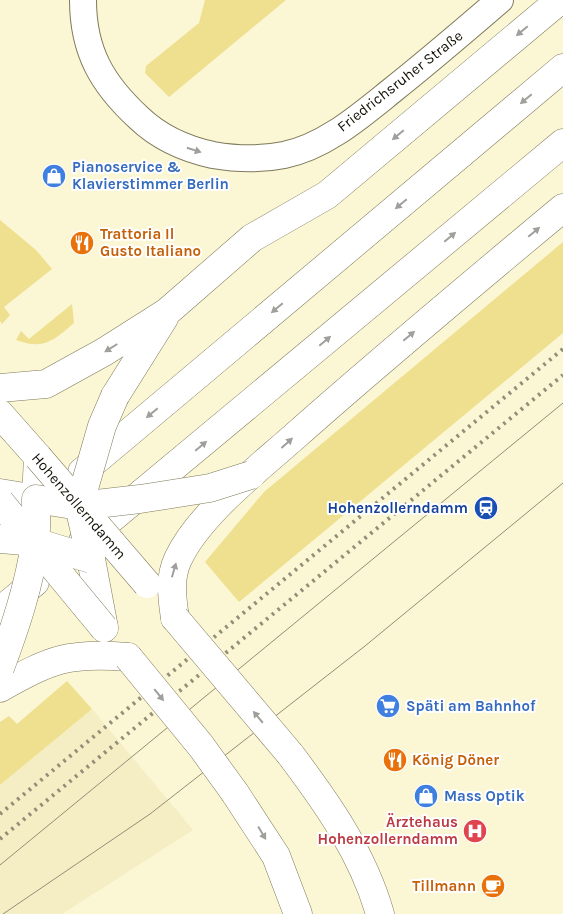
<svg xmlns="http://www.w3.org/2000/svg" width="563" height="914" viewBox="0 0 563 914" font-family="Karla,sans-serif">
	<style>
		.built { fill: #f5eec4 }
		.green { fill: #eee08e }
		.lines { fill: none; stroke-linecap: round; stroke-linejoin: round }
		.street-casing { stroke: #7f7a5b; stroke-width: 28 }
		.secondary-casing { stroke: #7f7a5b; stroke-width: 29 }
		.highway-casing { stroke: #7f7a5b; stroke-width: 29 }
		.street { stroke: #fff; stroke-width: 26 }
		.secondary { stroke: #fff; stroke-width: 28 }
		.highway { stroke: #fff; stroke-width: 28 }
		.tram { stroke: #928e77; stroke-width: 1 }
		.rail { stroke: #928e77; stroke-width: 4; stroke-dasharray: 2.5 5; stroke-linecap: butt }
		.secondary-bridge-casing { stroke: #7f7a5b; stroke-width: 29; stroke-linecap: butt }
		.highway-bridge-casing { stroke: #7f7a5b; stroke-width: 29; stroke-linecap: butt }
		.secondary-bridge { stroke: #fff; stroke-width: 28 }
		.highway-bridge { stroke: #fff; stroke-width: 28 }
		.oneway { fill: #a09f9b }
		.labels { text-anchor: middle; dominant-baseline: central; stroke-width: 4; stroke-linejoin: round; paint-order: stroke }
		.street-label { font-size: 15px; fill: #121005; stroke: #fff }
		.shop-label { font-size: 15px; font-weight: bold; fill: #366cbe; stroke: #fff; text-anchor: start }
		.food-label { font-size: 15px; font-weight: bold; fill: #c56008; stroke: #fff; text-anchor: start }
		.transit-label { font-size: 15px; font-weight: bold; fill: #164399; stroke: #fff; text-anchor: end }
		.health-label { font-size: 15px; font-weight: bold; fill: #be3a42; stroke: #fff; text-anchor: end }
	</style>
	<rect width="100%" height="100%" fill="#fbf6d4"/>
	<polygon class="built" points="92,709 193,830 62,914 0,914 0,785"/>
	<g class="green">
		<polygon points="205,0 286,0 169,97 145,73 146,66 199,23"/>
		<polygon points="0,220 36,250 52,269 4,307 10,315 2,324 0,321"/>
		<polygon points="563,242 563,333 239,602 205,562 264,492"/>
		<path d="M 72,304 L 74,323 C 53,341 44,350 16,340 L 21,331 L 29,339 Z"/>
		<polygon points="67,681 92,709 0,785 0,722 9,716 17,724"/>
	</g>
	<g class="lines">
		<g class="street-casing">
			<path id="street" d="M 83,0 C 83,51 102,84 139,118 C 160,138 185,149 213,155 C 236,159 260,160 284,155 C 324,147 359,117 390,92 C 428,62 464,31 500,0"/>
		</g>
		<g class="secondary-casing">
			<g id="secondary">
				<polyline points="0,414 38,457"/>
				<path d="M 290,754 C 327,803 363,854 380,914"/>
				<polyline points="235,793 276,856 298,914"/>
			</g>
		</g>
		<g class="highway-casing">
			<g id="highway">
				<polyline points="0,388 46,384 104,352 167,312 252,238 327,195 560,0"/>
				<polyline points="115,396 164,318"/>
				<polyline points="82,472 563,68"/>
				<polyline points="0,493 36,499 38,457"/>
				<polyline points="82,543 563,143"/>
				<polyline points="91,559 104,628"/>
				<polyline points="0,611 35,582"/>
				<path d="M 175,618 C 172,598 169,578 178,559 C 199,514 258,469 295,436 C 383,358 473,283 563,208"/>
				<path d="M 0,688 C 52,659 68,652 128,657"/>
			</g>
		</g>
		<use href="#street" class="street"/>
		<use href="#secondary" class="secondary"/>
		<use href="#highway" class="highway"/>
		<g class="tram">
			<polyline points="0,865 563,403"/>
			<polyline points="3,914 150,814 365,646 563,483"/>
		</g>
		<g class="rail">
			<polyline points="0,814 563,349"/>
			<polyline points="0,839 563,375"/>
		</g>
		<g class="secondary-bridge-casing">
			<g id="secondary-bridge">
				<polyline points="38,457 147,584"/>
				<polyline points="0,502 104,628"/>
				<polyline points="175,618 290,754"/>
				<polyline points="128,657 201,746 235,793"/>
			</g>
		</g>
		<g class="highway-bridge-casing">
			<g id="highway-bridge">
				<polyline points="0,539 35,542 91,559"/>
				<polyline points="91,559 79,506 102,426 115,396"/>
				<path d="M 0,668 C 15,628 30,584 35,542 C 37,528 36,513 36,499 L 79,506 L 140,499 L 210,488 L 251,475"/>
			</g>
		</g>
		<use href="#secondary-bridge" class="secondary-bridge"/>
		<use href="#highway-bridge" class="highway-bridge"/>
	</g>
	<defs><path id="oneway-solid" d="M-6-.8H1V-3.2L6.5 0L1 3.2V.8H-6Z" transform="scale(1.25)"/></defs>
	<g class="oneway">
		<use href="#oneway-solid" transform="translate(522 31) rotate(140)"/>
		<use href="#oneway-solid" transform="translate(526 99) rotate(140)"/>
		<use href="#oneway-solid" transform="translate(398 135) rotate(140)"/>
		<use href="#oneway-solid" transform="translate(194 150) rotate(18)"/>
		<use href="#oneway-solid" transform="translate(401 204) rotate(140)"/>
		<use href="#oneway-solid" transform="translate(534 232) rotate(-40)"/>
		<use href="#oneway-solid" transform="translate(450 237) rotate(-40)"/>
		<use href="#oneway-solid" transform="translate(277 308) rotate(140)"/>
		<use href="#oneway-solid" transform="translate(409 336) rotate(-40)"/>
		<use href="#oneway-solid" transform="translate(325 341) rotate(-40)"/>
		<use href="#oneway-solid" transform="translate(111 348) rotate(148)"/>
		<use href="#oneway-solid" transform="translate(152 413) rotate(140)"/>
		<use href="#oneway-solid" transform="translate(287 443) rotate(-42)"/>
		<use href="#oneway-solid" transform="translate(201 446) rotate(-40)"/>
		<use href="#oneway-solid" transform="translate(174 570) rotate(-74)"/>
		<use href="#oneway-solid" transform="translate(159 695) rotate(51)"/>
		<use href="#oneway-solid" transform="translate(258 717) rotate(-130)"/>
		<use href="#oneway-solid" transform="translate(262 833) rotate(59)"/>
	</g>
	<defs>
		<g id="shop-disc" transform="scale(1.25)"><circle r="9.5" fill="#3f7fe0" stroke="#fff"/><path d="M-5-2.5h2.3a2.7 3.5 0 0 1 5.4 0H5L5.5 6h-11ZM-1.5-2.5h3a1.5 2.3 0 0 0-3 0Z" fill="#fff"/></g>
		<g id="restaurant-disc" transform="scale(1.25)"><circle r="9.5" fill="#e8710a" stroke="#fff"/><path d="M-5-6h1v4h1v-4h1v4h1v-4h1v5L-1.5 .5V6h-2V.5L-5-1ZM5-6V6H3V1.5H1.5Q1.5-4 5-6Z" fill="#fff"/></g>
		<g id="station-disc" transform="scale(1.25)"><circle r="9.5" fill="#1a4fb4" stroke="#fff"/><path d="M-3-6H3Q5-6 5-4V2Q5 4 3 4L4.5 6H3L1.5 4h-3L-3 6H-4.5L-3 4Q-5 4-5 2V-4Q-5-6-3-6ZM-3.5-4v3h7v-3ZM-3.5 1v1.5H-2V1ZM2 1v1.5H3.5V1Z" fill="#fff"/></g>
		<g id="supermarket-disc" transform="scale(1.25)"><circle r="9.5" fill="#3f7fe0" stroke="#fff"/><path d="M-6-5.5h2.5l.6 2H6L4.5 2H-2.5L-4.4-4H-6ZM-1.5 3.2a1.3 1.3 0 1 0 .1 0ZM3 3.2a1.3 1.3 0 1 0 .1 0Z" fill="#fff"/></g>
		<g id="hospital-disc" transform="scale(1.25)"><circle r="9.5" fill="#e0444e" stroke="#fff"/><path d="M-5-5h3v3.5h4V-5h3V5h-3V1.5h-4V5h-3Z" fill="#fff"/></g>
		<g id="cafe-disc" transform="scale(1.25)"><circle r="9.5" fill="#e8710a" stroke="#fff"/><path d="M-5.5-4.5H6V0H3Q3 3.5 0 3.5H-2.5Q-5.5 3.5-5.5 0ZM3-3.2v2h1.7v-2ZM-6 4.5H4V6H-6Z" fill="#fff"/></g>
	</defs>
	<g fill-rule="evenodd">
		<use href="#shop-disc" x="54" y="176"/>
		<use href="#restaurant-disc" x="82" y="243"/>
		<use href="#station-disc" x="486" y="508"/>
		<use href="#supermarket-disc" x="388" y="706"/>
		<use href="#restaurant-disc" x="395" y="760"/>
		<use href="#shop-disc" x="426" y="796"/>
		<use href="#hospital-disc" x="475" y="831"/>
		<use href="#cafe-disc" x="493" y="886"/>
	</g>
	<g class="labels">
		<g class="street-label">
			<text transform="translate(400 81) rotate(-38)">Friedrichsruher Straße</text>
			<text transform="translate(79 506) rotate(49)">Hohenzollerndamm</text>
		</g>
		<g class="shop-label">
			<text x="72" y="167">Pianoservice &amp;<tspan x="72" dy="17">Klavierstimmer Berlin</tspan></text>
			<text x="406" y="706">Späti am Bahnhof</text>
			<text x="444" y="796">Mass Optik</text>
		</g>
		<g class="food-label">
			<text x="100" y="234">Trattoria Il<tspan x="100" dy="17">Gusto Italiano</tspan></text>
			<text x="412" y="760">König Döner</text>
			<text x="476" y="886" text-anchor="end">Tillmann</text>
		</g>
		<g class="transit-label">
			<text x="468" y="508">Hohenzollerndamm</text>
		</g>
		<g class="health-label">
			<text x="458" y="822">Ärztehaus<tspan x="458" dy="17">Hohenzollerndamm</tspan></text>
		</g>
	</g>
</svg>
